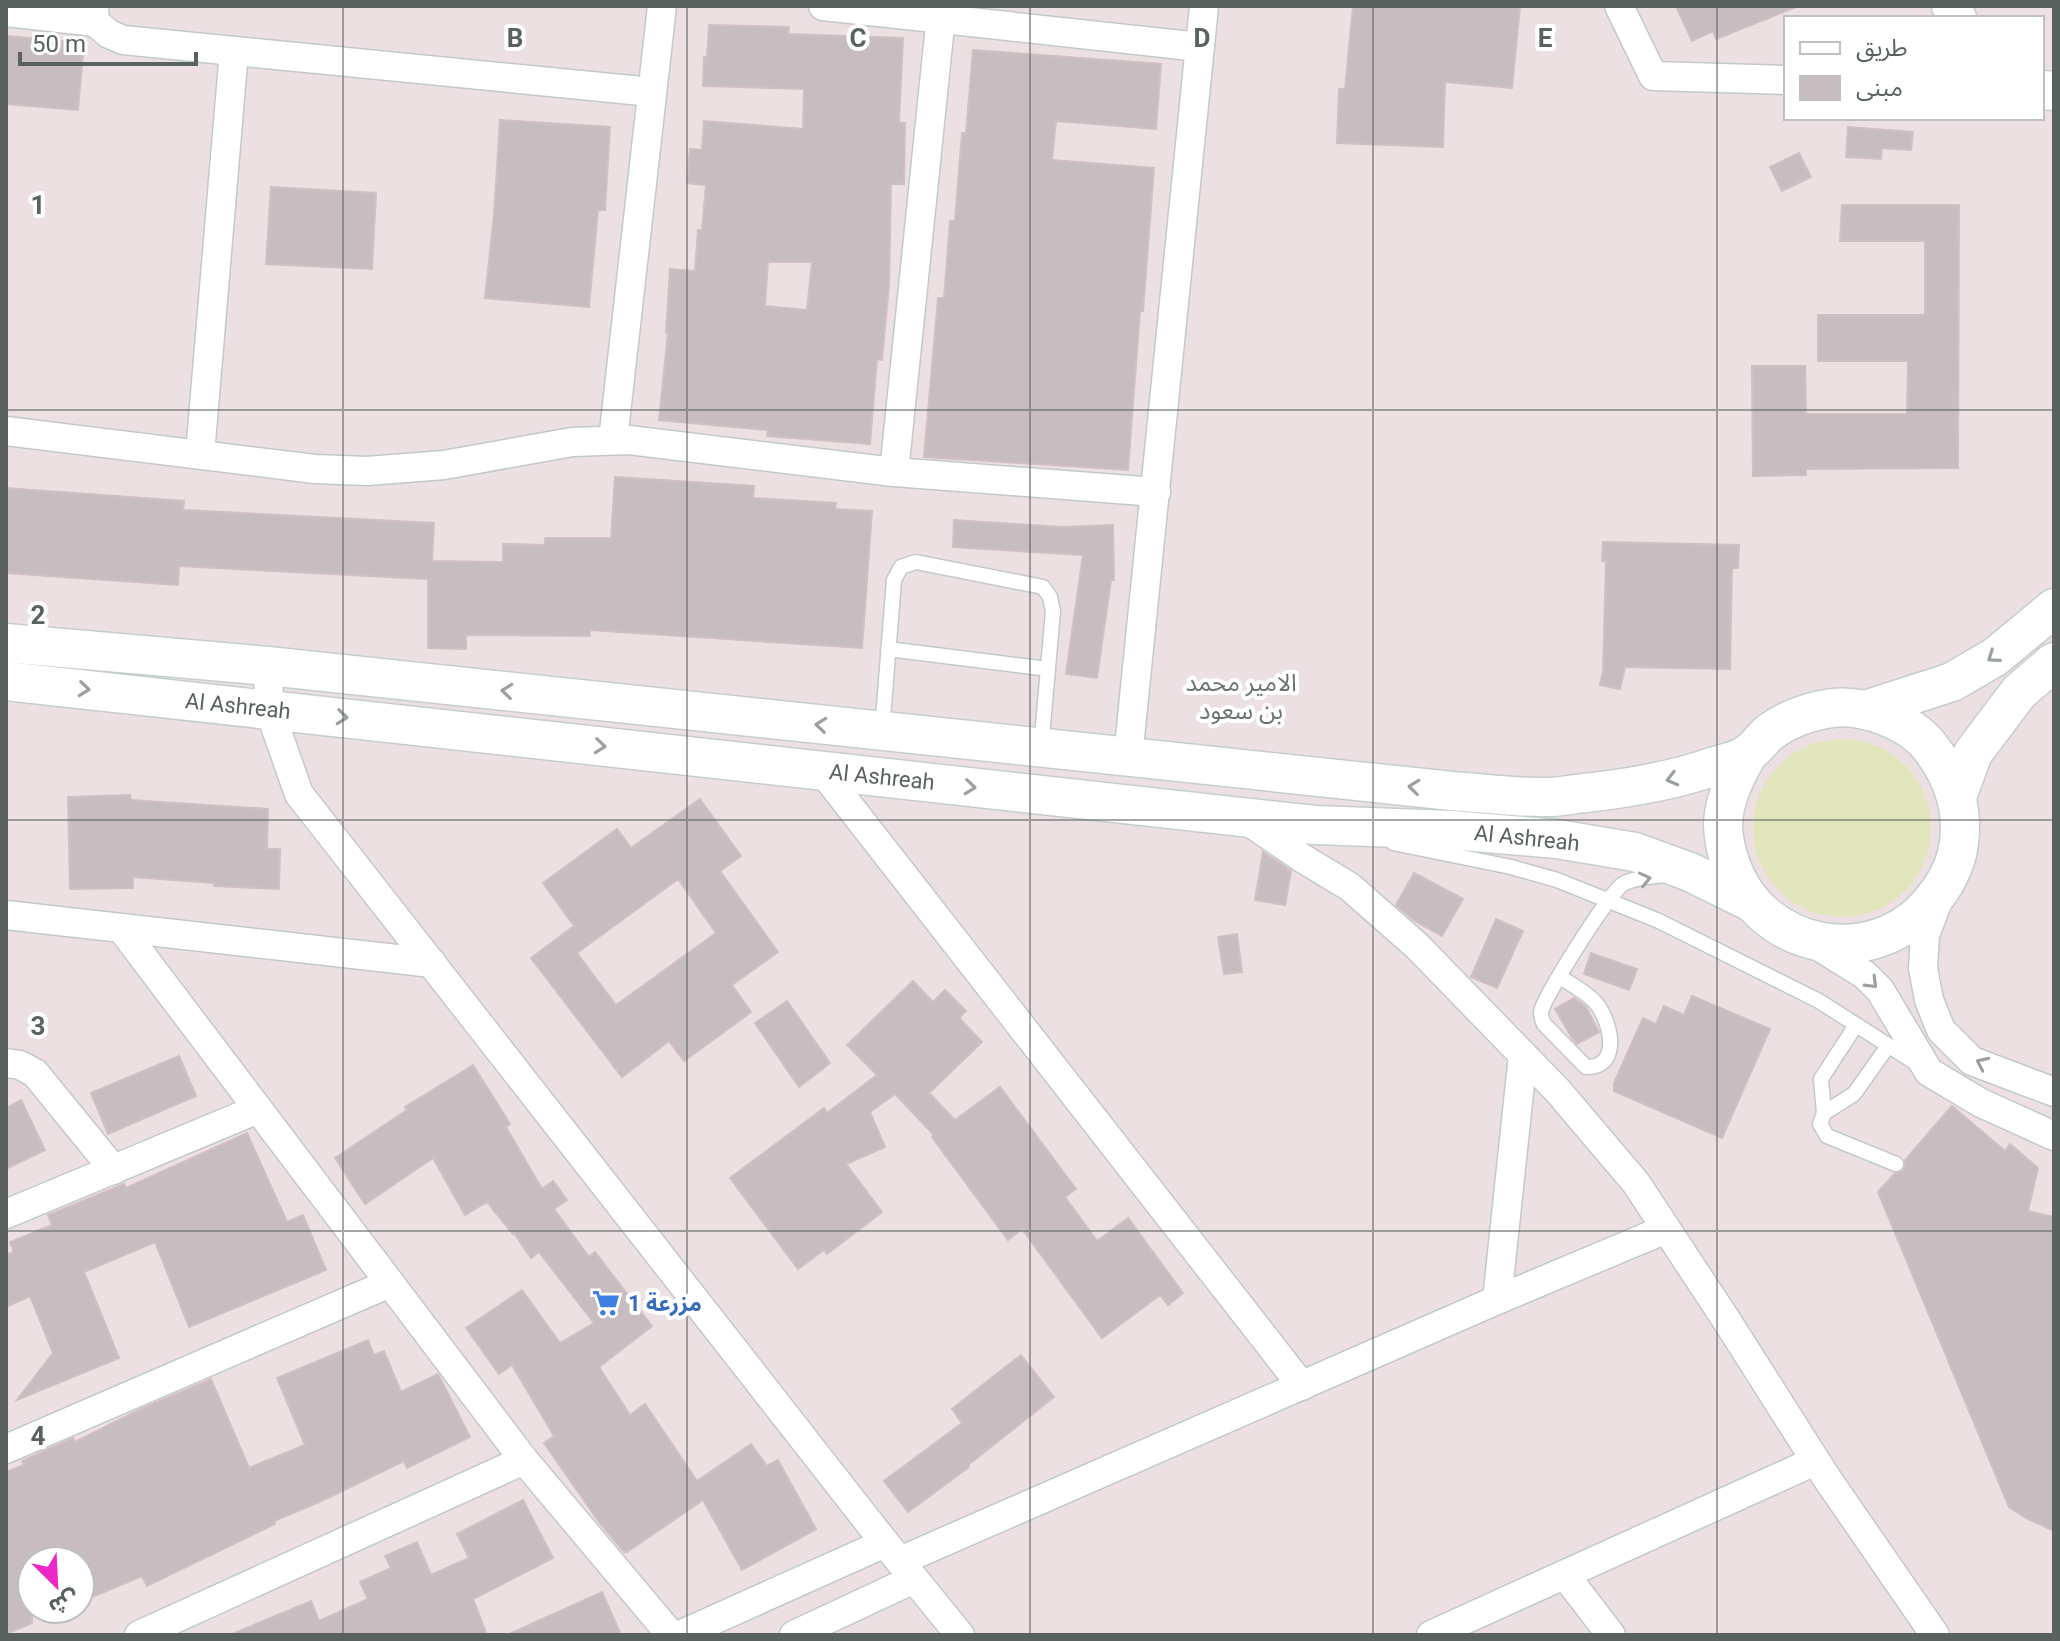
<svg xmlns="http://www.w3.org/2000/svg" width="2060" height="1641" viewBox="0 0 2060 1641" font-family="Roboto,'Noto Sans Arabic',sans-serif">
	<style>
		.green { fill: #e0e5bb }
		.building { fill: #c7bdc0; stroke: #d1bfc2; stroke-width: 2; fill-rule: evenodd }
		.lines { fill: none; stroke-linecap: round; stroke-linejoin: round }
		.lane-casing { stroke: #c2cac8; stroke-width: 17 }
		.street-casing { stroke: #c2cac8; stroke-width: 31 }
		.secondary-casing { stroke: #c4cecb; stroke-width: 41 }
		.lane { stroke: #fff; stroke-width: 14 }
		.street { stroke: #fff; stroke-width: 28 }
		.secondary { stroke: #fff; stroke-width: 38 }
		.oneway { stroke: #9ba19f }
		.grid { fill: none; stroke: #59625f; stroke-width: 2; stroke-opacity: 0.55 }
		.labels { text-anchor: middle; dominant-baseline: central; stroke-width: 8; stroke-linejoin: round; paint-order: stroke }
		.street-label { font-size: 22px; fill: #59625f; stroke: #fff }
		.shop-label { font-size: 22px; font-weight: bold; fill: #366cbe; stroke: #fff; text-anchor: start }
		.neighbourhood-label { font-size: 24px; fill: #6a7470; stroke: #fff }
		.grid-label { font-size: 26px; text-anchor: middle; font-weight: bold; fill: #59625f; stroke: #fff; stroke-width: 8; stroke-linejoin: round; paint-order: stroke }
	</style>
	<rect width="100%" height="100%" fill="#ede0e2"/>
	<circle class="green" cx="1842" cy="828" r="89"/>
	<g class="building">
		<polygon points="1353,6 1520,6 1512,88 1445,82 1443,147 1337,143 1339,89 1345,89"/>
		<polygon points="1676,6 1796,6 1796,7 1716,39 1713,31 1692,41"/>
		<path d="M 709,25 L 789,27 L 788,34 L 903,38 L 899,123 L 905,123 L 904,184 L 891,184 L 889,285 L 882,360 L 877,359 L 870,444 L 767,436 L 768,430 L 659,420 L 668,333 L 666,333 L 670,269 L 695,271 L 698,230 L 702,231 L 706,185 L 687,183 L 690,149 L 702,150 L 704,121 L 803,129 L 804,89 L 703,86 L 704,57 L 707,57 ZM 768,262 L 812,262 L 807,310 L 765,306 Z"/>
		<polygon points="6,36 84,43 78,110 6,104"/>
		<polygon points="973,50 1161,64 1156,129 1056,121 1052,160 1154,168 1143,311 1140,311 1128,470 924,457 938,298 944,298 950,221 955,221 962,133 966,133"/>
		<polygon points="500,120 610,127 605,210 598,210 589,307 485,298 494,215"/>
		<polygon points="1848,127 1913,132 1911,150 1882,148 1881,159 1846,157"/>
		<polygon points="1799,153 1811,177 1782,191 1770,167"/>
		<polygon points="271,187 376,193 372,269 266,264"/>
		<polygon points="1842,205 1959,205 1958,468 1806,469 1806,475 1753,476 1752,366 1805,366 1806,414 1907,414 1908,361 1818,361 1818,315 1925,315 1925,241 1840,241"/>
		<polygon points="615,477 754,486 753,498 836,503 835,509 872,511 862,648 590,630 590,636 466,635 466,649 428,648 428,579 179,566 178,585 6,573 6,488 184,501 183,510 434,523 432,561 503,562 503,544 545,545 545,538 611,538"/>
		<polygon points="954,520 1062,527 1113,525 1114,580 1111,580 1097,678 1066,674 1083,555 953,547"/>
		<polygon points="1603,542 1739,545 1738,568 1732,568 1730,669 1625,667 1620,689 1600,685 1603,672 1606,561 1602,561"/>
		<polygon points="130,795 131,800 268,809 267,849 280,849 279,889 214,886 214,883 133,877 133,888 70,889 68,797"/>
		<path d="M 700,799 L 741,856 L 720,871 L 778,952 L 732,985 L 751,1012 L 684,1061 L 669,1041 L 622,1077 L 531,958 L 574,926 L 543,883 L 617,829 L 631,848 ZM 678,879 L 716,933 L 616,1005 L 577,953 Z"/>
		<polygon points="1263,852 1291,871 1285,905 1255,900"/>
		<polygon points="1414,873 1463,899 1442,936 1415,921 1396,905"/>
		<polygon points="1496,919 1523,931 1497,988 1471,977"/>
		<polygon points="1237,934 1242,972 1224,974 1218,937"/>
		<polygon points="1591,953 1637,969 1629,990 1584,974"/>
		<polygon points="913,981 933,1002 945,990 966,1011 959,1018 982,1042 929,1093 955,1120 1000,1087 1076,1189 1065,1197 1097,1241 1128,1218 1183,1293 1168,1305 1160,1295 1102,1338 1022,1229 1008,1240 932,1137 934,1135 895,1094 870,1112 885,1147 846,1164 882,1212 827,1254 824,1250 798,1269 730,1178 824,1108 827,1113 877,1075 847,1045"/>
		<polygon points="1692,996 1770,1029 1722,1138 1614,1091 1614,1083 1643,1018 1656,1024 1664,1006 1684,1015"/>
		<polygon points="1574,998 1586,1007 1599,1032 1577,1044 1572,1038 1555,1009"/>
		<polygon points="787,1001 830,1063 799,1087 755,1023"/>
		<polygon points="179,1056 196,1096 108,1134 91,1093"/>
		<polygon points="473,1065 510,1124 506,1127 542,1189 553,1181 567,1200 554,1209 589,1257 595,1252 652,1326 599,1367 630,1415 645,1404 697,1481 751,1444 767,1466 778,1460 816,1529 742,1570 703,1500 627,1552 624,1552 599,1522 544,1443 554,1436 512,1365 499,1374 466,1328 522,1290 560,1343 594,1323 539,1252 531,1258 514,1233 513,1234 487,1202 465,1215 433,1158 365,1204 335,1158 407,1110 405,1107"/>
		<polygon points="21,1100 45,1150 6,1169 6,1108"/>
		<polygon points="1952,1106 2005,1151 2010,1144 2038,1168 2028,1211 2054,1217 2054,1531 2026,1518 2009,1507 1878,1192 1894,1174 1903,1171 1905,1167 1905,1160"/>
		<polygon points="247,1133 287,1222 303,1215 326,1270 189,1327 155,1242 84,1272 119,1358 17,1400 53,1353 30,1296 6,1307 6,1255 14,1252 10,1242 52,1225 48,1215 124,1184 126,1188"/>
		<polygon points="368,1340 374,1355 384,1351 401,1392 438,1374 470,1437 407,1468 404,1461 319,1502 274,1521 275,1524 147,1586 142,1576 80,1602 80,1561 32,1561 32,1623 6,1634 6,1472 24,1465 22,1461 73,1438 75,1442 141,1409 211,1379 249,1468 305,1445 277,1378"/>
		<polygon points="1021,1355 1054,1397 968,1465 969,1467 908,1512 884,1481 962,1423 952,1409"/>
		<polygon points="523,1500 553,1558 473,1599 487,1635 230,1635 311,1601 319,1621 368,1599 360,1582 391,1568 385,1556 417,1542 431,1575 469,1558 457,1534"/>
		<polygon points="602,1592 621,1635 507,1635"/>
	</g>
	<g class="lines">
		<g class="lane-casing">
			<g id="lane">
				<polyline points="888,649 1048,669"/>
				<polyline points="882,731 894,580 901,567 916,562 1043,587 1050,597 1053,611 1041,748"/>
				<polyline points="1393,843 1511,867 1557,880 1659,921 1819,1001 1919,1065"/>
				<path d="M 1560,977 C 1572,985 1586,992 1596,1003 C 1611,1021 1622,1068 1586,1067 L 1544,1024 C 1542,1019 1541,1018 1541,1012 C 1543,998 1609,893 1623,884 C 1633,878 1654,876 1666,875"/>
				<polyline points="1856,1025 1821,1079 1824,1113 1820,1124 1827,1136 1896,1164"/>
				<polyline points="1824,1113 1854,1094 1888,1046"/>
			</g>
		</g>
		<g class="street-casing">
			<g id="street">
				<polyline points="94,6 95,22 109,34 123,40 652,92"/>
				<polyline points="823,6 1200,47"/>
				<polyline points="1619,6 1653,76 1786,80"/>
				<polyline points="6,12 95,22"/>
				<polyline points="6,431 315,469 367,471 444,465 572,442 629,440 894,472 1156,492"/>
				<polyline points="613,440 662,6"/>
				<polyline points="200,454 234,51"/>
				<polyline points="894,472 942,6"/>
				<polyline points="268,666 269,709 299,794 885,1543 960,1635"/>
				<polyline points="1128,757 1204,6"/>
				<polyline points="822,771 1302,1386"/>
				<polyline points="1245,819 1302,858 1350,887 1417,946 1558,1091 1636,1183 1727,1321 1826,1477 1935,1635"/>
				<polyline points="1940,896 1925,935 1923,968 1929,1000 1941,1030 1972,1061 2054,1092"/>
				<polyline points="6,915 432,963"/>
				<polyline points="121,928 524,1460 671,1635"/>
				<polyline points="1812,942 1865,975 1880,990 1929,1072 1981,1103 2054,1136"/>
				<polyline points="6,1063 20,1065 35,1073 114,1170"/>
				<polyline points="6,1214 258,1109"/>
				<polyline points="1497,1300 1523,1055"/>
				<polyline points="6,1449 390,1283"/>
				<polyline points="900,1561 1497,1300 1666,1229"/>
				<polyline points="1565,1575 1611,1635"/>
				<polyline points="139,1635 524,1460"/>
				<polyline points="680,1635 885,1543"/>
				<polyline points="794,1635 914,1579"/>
				<polyline points="1431,1635 1815,1461"/>
			</g>
		</g>
		<g class="secondary-casing">
			<g id="secondary">
				<polyline points="1951,6 1957,18"/>
				<polyline points="2042,90 2054,91"/>
				<path d="M 6,643 L 268,666 L 1452,791 C 1484,793 1517,798 1549,797 C 1561,797 1573,794 1585,793 C 1630,788 1673,781 1715,766 C 1725,763 1735,761 1744,756 C 1755,751 1761,739 1770,732 C 1788,719 1811,711 1832,708 C 1864,704 1910,721 1930,747 C 1955,779 1966,814 1957,854 C 1952,873 1943,888 1931,902 C 1873,972 1761,950 1731,865 C 1726,851 1723,838 1723,824 C 1724,799 1735,776 1747,756"/>
				<polyline points="6,681 1315,825 1452,830 1557,839 1635,852 1690,872 1749,901"/>
				<polyline points="1865,710 1952,682 1995,657 2054,608"/>
				<polyline points="1957,797 1973,753 2019,692 2054,662"/>
			</g>
		</g>
		<use href="#lane" class="lane"/>
		<use href="#street" class="street"/>
		<use href="#secondary" class="secondary"/>
	</g>
	<defs><path id="oneway-chevron" d="M-2-3.5L2.5 0L-2 3.5" fill="none" stroke-width="1.6" stroke-linecap="round" stroke-linejoin="round" transform="scale(2)"/></defs>
	<g class="oneway">
		<use href="#oneway-chevron" transform="translate(1993 657) rotate(145)"/>
		<use href="#oneway-chevron" transform="translate(84 689) rotate(6)"/>
		<use href="#oneway-chevron" transform="translate(507 691) rotate(-174)"/>
		<use href="#oneway-chevron" transform="translate(342 717) rotate(6)"/>
		<use href="#oneway-chevron" transform="translate(821 725) rotate(-174)"/>
		<use href="#oneway-chevron" transform="translate(600 746) rotate(6)"/>
		<use href="#oneway-chevron" transform="translate(1672 779) rotate(166)"/>
		<use href="#oneway-chevron" transform="translate(970 787) rotate(6)"/>
		<use href="#oneway-chevron" transform="translate(1414 787) rotate(-174)"/>
		<use href="#oneway-chevron" transform="translate(1645 879) rotate(-13)"/>
		<use href="#oneway-chevron" transform="translate(1872 983) rotate(45)"/>
		<use href="#oneway-chevron" transform="translate(1982 1063) rotate(-155)"/>
	</g>
	<path class="grid" d="M 343,6 L 343,1635M 687,6 L 687,1635M 1030,6 L 1030,1635M 1373,6 L 1373,1635M 1717,6 L 1717,1635M 6,410 L 2054,410M 6,820 L 2054,820M 6,1231 L 2054,1231"/>
	<defs>
		<g id="supermarket-bare" transform="scale(2.16)"><path d="M-6-5.5h2.5l.6 2H6L4.5 2H-2.5L-4.4-4H-6ZM-1.5 3.2a1.3 1.3 0 1 0 .1 0ZM3 3.2a1.3 1.3 0 1 0 .1 0Z" fill="#3f7fe0" stroke="#fff" stroke-width="2.5" paint-order="stroke"/></g>
	</defs>
	<g fill-rule="evenodd">
		<use href="#supermarket-bare" x="606" y="1303"/>
	</g>
	<g class="labels">
		<g class="street-label">
			<text transform="translate(238 706) rotate(6)">Al Ashreah</text>
			<text transform="translate(882 777) rotate(6)">Al Ashreah</text>
			<text transform="translate(1527 838) rotate(6)">Al Ashreah</text>
		</g>
		<g class="shop-label">
			<text x="628" y="1303">مزرعة 1</text>
		</g>
		<g class="neighbourhood-label">
			<text x="1241" y="683">الامير محمد<tspan x="1241" dy="28">بن سعود</tspan></text>
		</g>
	</g>
	<g class="grid-label">
		<text x="515" y="47">B</text>
		<text x="858" y="47">C</text>
		<text x="1202" y="47">D</text>
		<text x="1545" y="47">E</text>
		<text x="38" y="214">1</text>
		<text x="38" y="624">2</text>
		<text x="38" y="1035">3</text>
		<text x="38" y="1445">4</text>
	</g>
	<rect width="2060" height="1641" fill="none" stroke="#59625f" stroke-width="16"/>
	<rect x="1784" y="16" width="260" height="104" fill="#ffffff" stroke="#bdc0bf" stroke-width="2"/>
	<rect x="1800" y="42" width="40" height="12" fill="#ffffff" stroke="#bdc0bf" stroke-width="2"/>
	<text x="1856" y="56" font-size="24" fill="#59625f">طريق</text>
	<rect x="1800" y="76" width="40" height="24" fill="#c7bdc0" stroke="#bdc0bf" stroke-width="2"/>
	<text x="1856" y="96" font-size="24" fill="#59625f">مبنى</text>
	<g transform="translate(56 1585) rotate(156)"><circle r="38" fill="#ffffff" stroke="#bdc0bf" stroke-width="2"/>
	<path d="M0-6L14 30L0 20L-14 30Z" fill="#ed26c6"/>
	<text y="-12" font-size="22" font-weight="bold" text-anchor="middle" fill="#59625f">ش</text>
	</g>
	<path d="M20 52v12h176v-12" fill="none" stroke="#59625f" stroke-width="4"/>
	<text x="32" y="52" font-size="24" fill="#59625f" stroke="#ffffff" stroke-width="6" paint-order="stroke">50 m</text>
</svg>
